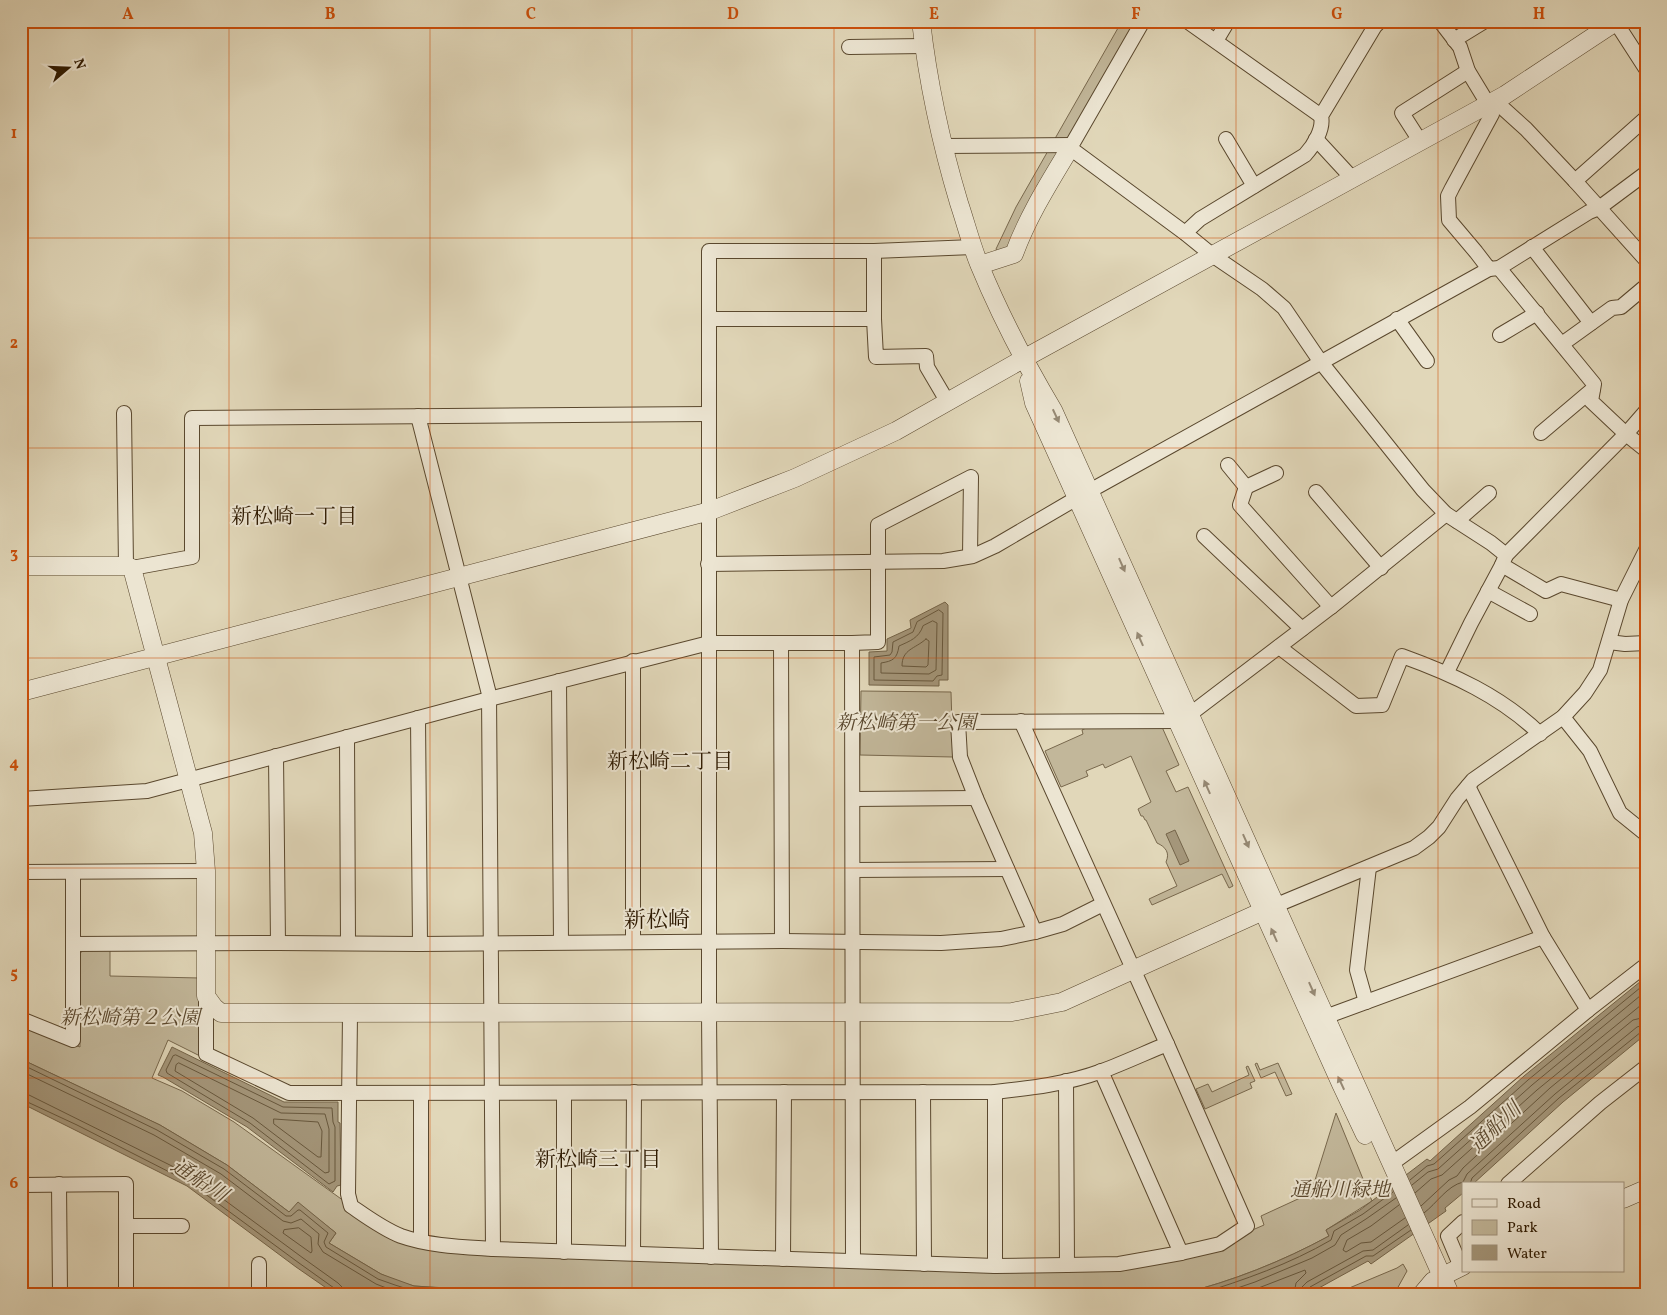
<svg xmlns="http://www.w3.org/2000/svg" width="1667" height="1315" viewBox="0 0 1667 1315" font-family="Vollkorn,'Noto Serif JP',serif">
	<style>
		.green { fill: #c2b79a; stroke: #78684d }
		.water { fill: #a4967a; stroke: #746449 }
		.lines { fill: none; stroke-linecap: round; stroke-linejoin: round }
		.shore { stroke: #68583d; stroke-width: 1 }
		.minor-casing { stroke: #5a482e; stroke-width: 16 }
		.tertiary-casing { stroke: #5a482e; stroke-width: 19 }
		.minor { stroke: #ece5d2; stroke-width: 14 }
		.tertiary { stroke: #ece5d2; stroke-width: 18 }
		.oneway { fill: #968974 }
		.grid { fill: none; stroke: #cc4f0a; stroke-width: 1; stroke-opacity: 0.55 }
		.labels { text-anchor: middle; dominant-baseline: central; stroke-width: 4; stroke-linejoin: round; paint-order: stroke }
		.park-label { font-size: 20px; font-style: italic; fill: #5a482e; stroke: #ece5d2 }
		.neighbourhood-label { font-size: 21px; fill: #2d1900; stroke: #ece5d2 }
		.water-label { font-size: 21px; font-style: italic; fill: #5d4b31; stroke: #ece5d2 }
		.quarter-label { font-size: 22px; fill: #2d1900; stroke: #ece5d2 }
		.neatline { fill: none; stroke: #cc4f0a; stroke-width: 2 }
		.grid-label { font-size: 16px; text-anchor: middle; font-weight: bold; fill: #cc4f0a }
	</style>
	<rect width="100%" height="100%" fill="#e1d7b9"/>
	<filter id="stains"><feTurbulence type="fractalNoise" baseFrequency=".004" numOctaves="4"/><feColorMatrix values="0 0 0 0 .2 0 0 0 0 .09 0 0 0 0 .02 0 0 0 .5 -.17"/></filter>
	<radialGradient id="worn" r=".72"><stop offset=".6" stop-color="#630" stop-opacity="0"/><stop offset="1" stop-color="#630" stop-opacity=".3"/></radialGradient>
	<g class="green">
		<polygon points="1122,21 1139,21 1009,250 998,254 996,249 1016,207"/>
		<polygon points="861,691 951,692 953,757 860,755"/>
		<path d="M 1088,727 L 1162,727 L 1179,765 L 1166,771 L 1176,792 L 1188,787 L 1233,886 L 1229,888 L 1222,874 L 1152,905 L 1149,899 L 1177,886 L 1166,862 C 1170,853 1166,847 1157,843 L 1146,820 L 1145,820 L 1143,816 L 1141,816 L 1138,809 L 1151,802 L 1131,756 L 1105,768 L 1103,764 L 1086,771 L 1088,776 L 1061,787 L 1045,751 L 1083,734 L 1082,730 Z"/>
		<path d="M 110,949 L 110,976 L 200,978 L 202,1057 L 168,1040 L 152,1078 L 182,1091 L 234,1122 L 351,1206 L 421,1241 L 1067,1266 L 1220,1244 L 1264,1225 L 1261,1216 L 1311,1193 L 1336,1113 L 1372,1201 L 1326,1230 L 1329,1236 C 1283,1261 1231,1282 1180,1294 L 546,1294 L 470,1290 L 414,1286 L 397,1281 L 381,1274 L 329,1243 L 336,1233 L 298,1203 L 289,1212 L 227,1165 L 160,1125 L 21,1059 L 21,1024 L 80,1047 L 79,955 L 83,950 Z"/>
		<polygon points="1257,1063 1260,1070 1278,1063 1292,1094 1286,1096 1275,1072 1261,1078 1255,1064"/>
		<polygon points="1248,1066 1255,1081 1250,1083 1252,1088 1205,1109 1196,1089 1208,1084 1212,1092 1249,1075 1246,1067"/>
		<polygon points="1403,1264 1407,1271 1397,1289 1389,1294 1335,1294 1397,1268"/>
	</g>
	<g class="water">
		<polygon points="945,602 948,605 948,680 939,680 939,686 869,685 869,652 887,651 887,639 911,628 910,620"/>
		<polygon points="1175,830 1189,861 1180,865 1166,834"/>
		<path d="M 1646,977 L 1646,1034 L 1563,1102 L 1473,1184 L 1463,1184 L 1463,1193 L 1445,1208 L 1446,1211 L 1371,1264 L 1368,1261 L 1308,1294 L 1180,1294 C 1231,1282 1283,1261 1329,1236 L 1326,1230 L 1360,1210 L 1427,1159 L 1430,1161 L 1524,1076 Z"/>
		<polygon points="172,1047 284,1102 338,1102 338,1122 340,1123 341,1185 337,1186 333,1192 247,1127 163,1077 158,1075"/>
		<polygon points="21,1059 160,1125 227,1165 289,1212 298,1202 336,1233 329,1243 381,1274 414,1286 546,1294 335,1294 296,1267 187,1186 21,1103"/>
	</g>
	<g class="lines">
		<g class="shore">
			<polygon points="939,610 943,613 942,675 937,676 933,681 874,680 874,657 890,655 892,652 893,642 913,632 917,622"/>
			<path d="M 933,621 L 937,623 L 936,670 L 929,674 L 881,673 L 881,663 C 893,661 897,659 899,646 C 910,641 919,638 923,626 Z"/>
			<path d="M 926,639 L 929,641 L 928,665 L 926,667 L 902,666 C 902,649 915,649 926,639 Z"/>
			<polygon points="176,1055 283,1107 332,1108 333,1122 335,1127 335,1181 329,1184 250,1123 167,1073 166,1070 173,1056"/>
			<polygon points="179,1063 281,1113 325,1114 329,1129 329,1172 325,1173 253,1118 175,1071 176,1065"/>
			<polyline points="21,1064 157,1130 224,1169 286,1216 291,1216 298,1210 300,1210 328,1233 324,1242 326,1247 378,1279 395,1285 414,1291 455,1294"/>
			<polyline points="21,1071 154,1135 221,1174 283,1221 291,1223 301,1219 319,1234 318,1244 323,1252 376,1284 402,1294"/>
			<polyline points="21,1093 27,1094 192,1176 303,1258 338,1283 342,1287 343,1294"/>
			<polyline points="21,1099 77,1125 189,1182 299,1263 334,1288 337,1294"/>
			<polygon points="274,1119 318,1122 322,1131 321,1157 318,1157 274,1124"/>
			<polyline points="1410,1180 1427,1166 1434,1164 1528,1080 1646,983"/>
			<polyline points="1470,1184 1472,1178 1559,1098 1641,1032 1646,1031"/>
			<polyline points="1412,1185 1428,1172 1438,1169 1532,1085 1646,991"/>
			<polyline points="1415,1193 1431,1179 1442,1175 1537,1090 1646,1001"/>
			<polyline points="1399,1205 1371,1226 1347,1240 1343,1250 1346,1252 1361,1243 1371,1242 1405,1218"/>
			<polyline points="1421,1206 1449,1180 1457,1176 1463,1168 1550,1088 1633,1020 1646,1017"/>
			<path d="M 1424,1213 C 1437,1203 1447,1186 1463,1182 L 1467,1174 L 1555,1094 L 1637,1027 L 1646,1024"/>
			<polygon points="299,1228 311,1237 312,1251 311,1253 283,1233 284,1230"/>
			<path d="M 1199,1294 C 1244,1280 1290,1264 1331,1240 L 1334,1231 L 1363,1214 L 1393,1192"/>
			<polyline points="1220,1294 1255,1282 1312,1258 1335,1245 1341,1235 1366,1219 1396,1198"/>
			<polyline points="1243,1294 1305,1270 1306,1273 1296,1283 1294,1294"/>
			<polyline points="1301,1294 1302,1287 1307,1282 1363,1251 1373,1250 1408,1225"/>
			<polyline points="1307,1294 1310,1287 1366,1256 1373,1256 1411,1230"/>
		</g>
		<g class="minor-casing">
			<g id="minor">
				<polyline points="1143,21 1070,148 1185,233 1212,255 1262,289 1284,308 1320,361 1423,490 1446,514 1491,543 1506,555 1502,565 1546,591 1561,584 1621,600"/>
				<polyline points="1187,21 1321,116"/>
				<polyline points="1440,21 1460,47 1468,71 1488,104 1492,114 1452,188 1448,196 1449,220 1476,252 1489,269 1499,268 1589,212 1599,208 1646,173"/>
				<polyline points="1615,21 1646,69"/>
				<polyline points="1454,40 1485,21"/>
				<polyline points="1216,41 1228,21"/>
				<polyline points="849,47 924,46"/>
				<polyline points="1495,101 1526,129 1575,181 1646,260"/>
				<polyline points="1226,139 1254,186"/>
				<polyline points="1316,139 1352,178"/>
				<polyline points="1420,141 1402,113 1468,71"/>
				<polyline points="943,146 1072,145"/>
				<polyline points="1575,181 1646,118"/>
				<path d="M 1185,233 L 1200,219 L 1305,155 C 1314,145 1324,129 1321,116 L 1375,26 L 1380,21"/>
				<polyline points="1532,247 1591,323"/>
				<polyline points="874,251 874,319 876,357 926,356 927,367 947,401"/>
				<polyline points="1499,268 1594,384 1591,401 1626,434 1646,450"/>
				<polyline points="709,319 874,319"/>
				<polyline points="1397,319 1427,361"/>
				<polyline points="1500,335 1537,313"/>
				<polyline points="1562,344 1612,308 1621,307 1646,286"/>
				<polyline points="124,413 126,566"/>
				<polyline points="418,416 489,694 493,1249"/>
				<polyline points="1541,433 1593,389"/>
				<polyline points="1228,465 1246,487 1240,505 1331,607"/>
				<polyline points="1246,487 1276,473"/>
				<polyline points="1316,492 1381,568"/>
				<polyline points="1457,521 1489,493"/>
				<polyline points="1204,536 1302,629"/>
				<polyline points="1506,555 1626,434 1646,411"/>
				<polyline points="708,564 943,561 973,556 995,546 1077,498 1489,269"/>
				<polyline points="132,568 192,557 192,418 708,414"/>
				<polyline points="1488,591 1530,614"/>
				<polyline points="1609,642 1625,644 1646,643"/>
				<polyline points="781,643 782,941"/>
				<polyline points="852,643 878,642 878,525 971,477 970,556"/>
				<path d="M 1279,647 L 1356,706 L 1382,705 L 1402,656 C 1452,674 1501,696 1540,734"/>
				<polyline points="633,661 633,942"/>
				<polyline points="1447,672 1471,623 1502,565"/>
				<polyline points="559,681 561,942"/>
				<polyline points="1563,717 1590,751 1620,813 1646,834"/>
				<polyline points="418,718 420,944"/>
				<polyline points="347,737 348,943"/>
				<polyline points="276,756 278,943"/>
				<polyline points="1468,786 1543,937 1588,1010 1646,965"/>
				<polyline points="21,799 147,791 489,699 709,643 852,643 853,1261"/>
				<polyline points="853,799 976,798"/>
				<polyline points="853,870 1007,869"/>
				<polyline points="21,872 206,871"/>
				<polyline points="1267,909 1414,848 1429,837 1439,827 1457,799 1473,780 1563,717 1585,693 1600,670 1621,600 1646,550"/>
				<polyline points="1035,932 976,798 960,757 958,722 1177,721 1189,715 1331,607 1446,514"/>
				<polyline points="73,944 278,943 420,944 782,941 941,943 1001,939 1035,932 1063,924 1103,904"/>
				<path d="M 206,996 L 206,1054 L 289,1093 L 995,1092 C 1031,1088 1067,1084 1102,1071 C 1124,1063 1145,1053 1167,1044"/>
				<polyline points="1366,1002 1357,970 1369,867"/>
				<path d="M 350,1014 L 348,1194 L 351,1206 C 367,1217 383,1229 401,1236 C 429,1246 463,1247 493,1249 L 995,1266 L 1067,1265 L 1119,1264 L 1181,1253 L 1220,1244 L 1247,1226 L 1167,1044 L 1021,721"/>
				<polyline points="1325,1017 1543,937"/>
				<polyline points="21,1019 73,1040 73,872"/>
				<polyline points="1101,1071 1181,1253"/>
				<polyline points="1066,1081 1067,1265"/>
				<polyline points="923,1092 924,1264"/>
				<polyline points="995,1092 995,1266"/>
				<polyline points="1391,1164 1470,1107 1588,1010"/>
				<polyline points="59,1184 60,1294"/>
				<polyline points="1508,1184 1600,1103 1646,1067"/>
				<polyline points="21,1185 126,1184 126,1294"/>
				<polyline points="126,1226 182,1226"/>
				<polyline points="421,1241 421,1093"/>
				<polyline points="564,1252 564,1093"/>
				<polyline points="633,1253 634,1092"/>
				<polyline points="711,1257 709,1013 709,251 874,251 973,247"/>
				<polyline points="783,1259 784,1092"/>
				<polyline points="259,1264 259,1294"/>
				<polyline points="1461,1267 1448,1236 1463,1222"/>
			</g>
		</g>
		<g class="tertiary-casing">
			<g id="tertiary">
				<path d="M 921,21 C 928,83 941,143 959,203 C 966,224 971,244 979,264 C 1000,315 1025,363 1053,410 L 1450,1294"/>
				<path d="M 980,265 L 1014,254 C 1028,216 1049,183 1070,148"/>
				<polyline points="1029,381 1034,403 1053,445 1341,1084 1365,1135"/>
				<polyline points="21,566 126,566 132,568 203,833 206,871 206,996 214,1007 221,1013 1012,1012 1062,1002 1263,911"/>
				<polyline points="21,692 710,511 795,478 896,431 1023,359 1505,95 1617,21"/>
				<polyline points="1623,1199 1646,1189"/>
				<polyline points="1422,1294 1433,1281 1463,1266"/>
			</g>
		</g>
		<use href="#minor" class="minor"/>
		<use href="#tertiary" class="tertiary"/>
	</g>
	<defs><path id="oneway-solid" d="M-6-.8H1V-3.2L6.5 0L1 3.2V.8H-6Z" transform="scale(1.25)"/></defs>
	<g class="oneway">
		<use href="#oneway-solid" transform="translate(1056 416) rotate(65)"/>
		<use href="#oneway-solid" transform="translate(1122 565) rotate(66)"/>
		<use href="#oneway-solid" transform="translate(1140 639) rotate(-114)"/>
		<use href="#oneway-solid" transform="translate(1207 787) rotate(-114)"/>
		<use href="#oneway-solid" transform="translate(1246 841) rotate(66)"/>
		<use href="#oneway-solid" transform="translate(1274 935) rotate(-114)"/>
		<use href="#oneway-solid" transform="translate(1312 989) rotate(66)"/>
		<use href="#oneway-solid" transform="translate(1341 1083) rotate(-115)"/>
	</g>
	<path class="grid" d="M 229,21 L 229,1294M 430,21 L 430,1294M 632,21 L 632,1294M 834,21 L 834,1294M 1035,21 L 1035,1294M 1236,21 L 1236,1294M 1438,21 L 1438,1294M 21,238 L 1646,238M 21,448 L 1646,448M 21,658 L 1646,658M 21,868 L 1646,868M 21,1078 L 1646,1078"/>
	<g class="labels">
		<g class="park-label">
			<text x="906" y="724">新松崎第一公園</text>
			<text x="130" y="1019">新松崎第２公園</text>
			<text x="1340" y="1191">通船川緑地</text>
		</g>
		<g class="neighbourhood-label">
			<text x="294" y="517">新松崎一丁目</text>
			<text x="670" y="762">新松崎二丁目</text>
			<text x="598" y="1160">新松崎三丁目</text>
		</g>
		<g class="water-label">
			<text transform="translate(1496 1128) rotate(-44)">通船川</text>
			<text transform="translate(199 1181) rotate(33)">通船川</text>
		</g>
		<g class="quarter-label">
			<text x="657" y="921">新松崎</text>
		</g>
	</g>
	<rect width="1667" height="1315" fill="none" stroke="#e1d7b9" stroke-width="55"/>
	<rect x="1462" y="1182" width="162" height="90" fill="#ece5d2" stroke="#a0937e"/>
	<rect x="1472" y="1199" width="25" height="8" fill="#ece5d2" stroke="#a0937e"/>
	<text x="1507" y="1208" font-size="15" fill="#2d1900">Road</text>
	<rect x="1472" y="1220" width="25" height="15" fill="#c2b79a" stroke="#a0937e"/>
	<text x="1507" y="1232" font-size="15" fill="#2d1900">Park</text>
	<rect x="1472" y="1245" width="25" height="15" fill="#a4967a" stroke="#a0937e"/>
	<text x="1507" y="1258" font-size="15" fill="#2d1900">Water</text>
	<g transform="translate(68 68) rotate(71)" stroke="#ece5d2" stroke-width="4" paint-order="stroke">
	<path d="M0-4L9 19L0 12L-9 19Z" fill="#2d1900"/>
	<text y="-8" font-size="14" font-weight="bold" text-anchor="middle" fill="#2d1900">N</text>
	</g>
	<rect x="28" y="28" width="1612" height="1260" class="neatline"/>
	<g class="grid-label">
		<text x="128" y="19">A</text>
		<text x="330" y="19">B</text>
		<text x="531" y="19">C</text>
		<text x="733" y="19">D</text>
		<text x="934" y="19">E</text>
		<text x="1136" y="19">F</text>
		<text x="1337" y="19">G</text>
		<text x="1539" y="19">H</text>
		<text x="14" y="138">1</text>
		<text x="14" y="348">2</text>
		<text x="14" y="558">3</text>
		<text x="14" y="768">4</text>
		<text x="14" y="978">5</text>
		<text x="14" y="1188">6</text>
	</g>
	<rect width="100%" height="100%" filter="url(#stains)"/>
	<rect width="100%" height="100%" fill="url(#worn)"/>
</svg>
